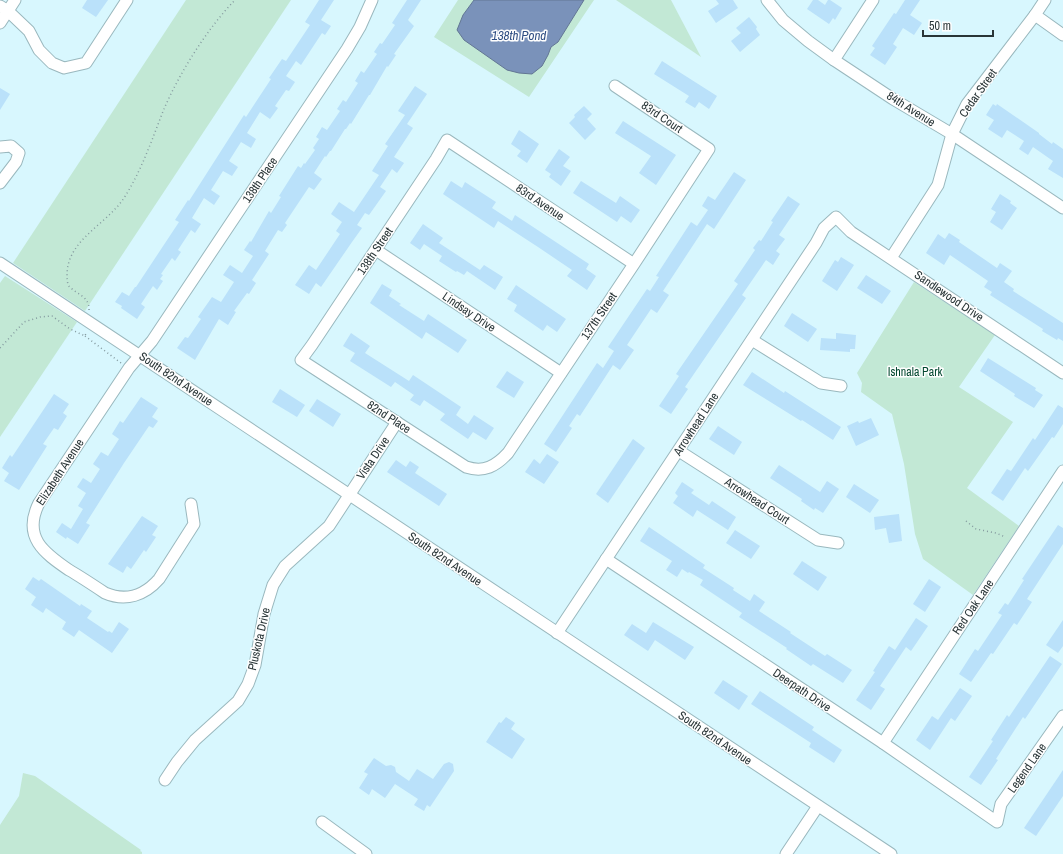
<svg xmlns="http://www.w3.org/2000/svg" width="1063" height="854" viewBox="0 0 1063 854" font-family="'Archivo Narrow',sans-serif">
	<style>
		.green { fill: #c2e8d5 }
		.water { fill: #7a92ba; stroke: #627693 }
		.building { fill: #bae1fa }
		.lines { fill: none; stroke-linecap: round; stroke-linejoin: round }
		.minor-casing { stroke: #9ab8be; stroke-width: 13 }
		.path { stroke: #849a9f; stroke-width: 1.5; stroke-dasharray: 1 3; stroke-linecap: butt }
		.minor { stroke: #fff; stroke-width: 11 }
		.labels { text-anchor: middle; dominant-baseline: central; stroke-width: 3; stroke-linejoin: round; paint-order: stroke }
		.street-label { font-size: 12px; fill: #293537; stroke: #fefefe }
		.park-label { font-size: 12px; fill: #00462e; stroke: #fefefe }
		.water-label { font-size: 13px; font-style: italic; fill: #2f4e83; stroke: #fefefe }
	</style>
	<rect width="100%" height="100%" fill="#d8f7fe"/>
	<g class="green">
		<polygon points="186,0 291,0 85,311 13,263"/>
		<polygon points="458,0 474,0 463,15 548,55 551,47 558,42 584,0 594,0 529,97 434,37"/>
		<polygon points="616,0 671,0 701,57"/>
		<polygon points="5,276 77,322 0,437 0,283"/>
		<polygon points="914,282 995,335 959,387 1013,422 967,488 1019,526 973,595 923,559 915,534 904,464 892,414 861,392 862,383 857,373"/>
		<polygon points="23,773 35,776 141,850 140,851 142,852 142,854 0,854 0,825 19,796"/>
	</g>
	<polygon class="water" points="474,0 584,0 558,42 551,47 548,55 542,66 532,74 519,73 507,70 464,40 457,30 463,15"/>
	<g class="building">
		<polygon points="87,0 108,0 96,17 82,8"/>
		<polygon points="319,0 334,0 321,20 331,26 325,35 322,33 301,65 296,61 286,76 295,82 289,91 286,90 275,106 278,108 270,119 260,112 247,133 256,139 251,148 241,142 229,161 238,167 232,176 223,171 211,190 220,196 214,205 204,198 192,218 201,224 195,233 191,230 178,250 181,252 175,261 172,258 161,274 163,275 160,279 163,281 157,290 153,286 141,304 145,307 137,319 121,308 122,306 115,302 122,292 129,296 135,287 136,287 179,222 175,220 188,200 189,201 244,115 246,117 271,79 269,78 282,59 286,61 310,25 305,22"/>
		<polygon points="407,0 421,0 408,20 414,26 394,54 396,55 388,67 387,66 370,95 369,95 351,124 350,123 346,129 345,129 331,151 330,151 326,157 325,156 314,173 322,179 314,190 309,187 285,223 287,225 282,232 278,230 265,251 269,254 252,280 256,283 249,294 247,293 234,311 236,312 228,325 219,319 195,360 177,348 185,337 188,338 201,319 198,317 212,297 221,302 234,282 223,275 230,265 242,273 253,256 244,250 250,241 251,242 269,211 271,213 281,197 279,196 298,166 301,168 304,163 305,164 315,150 313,148 319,139 316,137 322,127 327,130 340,111 337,109 343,100 346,102 358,83 355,81 361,71 364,73 377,54 374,52 380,43 382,44 395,25 392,23"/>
		<polygon points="716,0 733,0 738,8 716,23 708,11 719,4"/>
		<polygon points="813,0 818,0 825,5 828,0 830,0 842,8 835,20 833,18 829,24 807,9"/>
		<polygon points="905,0 920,0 910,15 922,23 914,35 903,28 893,44 897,47 885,65 870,55 875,48 872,46 894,13 896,14"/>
		<polygon points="749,17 757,27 756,29 760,35 740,52 731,41 741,33 736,28"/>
		<polygon points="662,61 717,96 709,109 699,102 695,108 685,102 689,96 654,74"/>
		<polygon points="415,86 427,94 407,124 413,128 394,157 404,163 397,173 392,169 380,187 386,191 369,215 365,213 357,225 362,228 352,242 321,287 316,283 309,294 295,285 309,265 316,270 340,234 336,231 342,222 331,214 339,202 354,212 379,175 372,171 388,146 385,144 405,115 398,111"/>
		<polygon points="0,88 10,94 0,110"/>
		<polygon points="993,104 996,106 997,104 1039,133 1039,134 1052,144 1053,142 1063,149 1063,178 1048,169 1053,161 1033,147 1028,155 1019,149 1024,141 1007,130 1002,138 988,129 994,120 986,115"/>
		<polygon points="584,106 592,114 587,119 596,129 585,140 569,123 575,117 574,115"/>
		<polygon points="623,121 676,155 656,185 639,173 651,156 615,133"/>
		<polygon points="519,130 539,144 527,163 517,156 521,151 511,144"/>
		<polygon points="559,149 570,157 563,166 571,171 561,186 549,177 551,174 545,170"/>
		<polygon points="734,172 746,180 714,229 707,224 663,291 669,295 657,313 651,309 627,345 634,350 620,370 613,365 580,416 577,414 569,426 572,428 556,452 544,444 597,363 603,368 614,351 608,347 647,289 650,291 659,277 656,276 691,222 697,226 708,210 702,206 708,196 715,200"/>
		<polygon points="451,181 462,188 465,182 496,202 492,208 512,221 515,215 589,264 586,269 596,276 587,290 567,276 572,270 538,247 498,221 494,228 443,194"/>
		<polygon points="581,181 616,203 620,196 640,210 631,223 621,216 617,222 573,193"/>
		<polygon points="1000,194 1011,201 1010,203 1017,208 1002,230 990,222 996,212 991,209"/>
		<polygon points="788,196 800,204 779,235 785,239 776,251 780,254 773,265 766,260 742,295 746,298 685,387 688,389 671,414 659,406 679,376 676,374 738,284 734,281 755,250 753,248 759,240 761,241 773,222 771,221"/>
		<polygon points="423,224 443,238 439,243 480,270 484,265 503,277 495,290 467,271 464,275 457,271 456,272 439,261 442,256 424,244 420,250 410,243"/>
		<polygon points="949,233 960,240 959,242 997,268 1000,263 1012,271 1004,282 1014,289 1013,291 1063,323 1063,341 1058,338 1057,340 1042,331 1043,329 990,295 992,292 984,287 988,281 950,255 944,265 926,253 938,234 945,239"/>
		<polygon points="841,257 854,265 837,291 822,281 835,260 838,262"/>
		<polygon points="866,275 891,291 882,304 857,288"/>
		<polygon points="382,284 392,290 389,296 401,304 399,305 424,321 428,314 467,340 458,353 426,332 422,339 370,303"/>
		<polygon points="516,285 566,319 557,332 547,325 543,331 514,311 517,305 507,299"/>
		<polygon points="792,313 817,329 808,342 784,326"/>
		<polygon points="351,333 370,346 365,353 409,381 413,375 461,407 456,415 468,424 474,415 494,428 486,440 473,432 468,439 440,420 445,414 424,400 420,406 410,400 414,395 395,382 391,387 350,361 355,353 343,346"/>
		<polygon points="836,333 856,335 855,349 850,349 850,352 820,350 821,338 836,339"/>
		<polygon points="988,358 1036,388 1035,390 1043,395 1034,408 1014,396 1015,394 980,371"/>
		<polygon points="507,371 524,382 514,398 496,387"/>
		<polygon points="752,372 784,393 785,391 841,427 833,440 802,420 801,421 743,385"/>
		<polygon points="280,389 305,405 297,417 272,402"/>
		<polygon points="54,394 69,404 63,413 67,416 58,430 54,428 43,444 47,446 19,490 4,481 9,473 2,468 10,455 12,457"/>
		<polygon points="141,397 158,408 152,417 158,421 153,428 149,426 124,463 86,523 90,525 78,544 67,537 66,539 56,532 62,523 71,529 83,509 78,506 86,493 77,487 83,478 91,483 100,469 93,464 101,452 108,456 119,439 112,434 120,421 123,423"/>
		<polygon points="317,399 341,414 333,427 309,411"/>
		<polygon points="1058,405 1063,408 1063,424 1054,438 1052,437 1028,471 1025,468 1003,501 991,493 1007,469 1011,471 1033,438 1035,440"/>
		<polygon points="871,418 879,435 856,446 847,426 858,421 859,423"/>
		<polygon points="718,426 742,442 734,455 709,439"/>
		<polygon points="633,439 645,448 608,503 596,494"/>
		<polygon points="547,454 559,462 544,484 525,472 534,459 540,464"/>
		<polygon points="396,460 406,467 410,461 419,467 415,473 447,494 439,506 387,472"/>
		<polygon points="779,465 820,492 827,481 839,489 823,513 815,508 814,510 801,501 802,499 770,478"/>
		<polygon points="682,482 694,490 691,493 709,505 712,501 736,517 728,530 697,510 693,517 673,503 678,496 675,493"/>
		<polygon points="854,484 879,500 870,513 846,497"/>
		<polygon points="899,514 902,541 889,543 886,528 875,530 874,517"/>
		<polygon points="142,516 158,526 152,535 156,537 146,552 144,550 131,569 127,566 123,573 108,564"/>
		<polygon points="1058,525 1063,528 1063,544 1027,599 1032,602 1017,625 1014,623 993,654 991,653 971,682 959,674 975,649 978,651 1002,615 998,613 1005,603 1008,605 1024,580 1022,579"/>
		<polygon points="649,527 705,565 703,568 734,588 733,590 750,601 754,594 765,602 759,611 791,632 790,633 825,656 827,654 852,670 843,683 813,664 811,666 786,649 787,648 739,617 742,613 700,585 703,580 689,572 688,573 682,569 677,577 666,570 672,561 640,541"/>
		<polygon points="735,530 760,546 751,559 726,543"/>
		<polygon points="802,561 827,577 818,591 793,574"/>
		<polygon points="33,577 39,581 41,579 80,606 81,604 92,611 87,618 108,632 109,631 112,633 119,622 129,629 112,653 79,630 74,637 62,629 66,622 46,608 43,613 31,605 36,597 25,589"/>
		<polygon points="929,579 941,587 925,612 913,604"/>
		<polygon points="916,618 928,626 911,651 906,647 880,686 885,689 871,710 856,700 875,672 873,671 889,646 895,650"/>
		<polygon points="1063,620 1063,646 1058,653 1046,645"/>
		<polygon points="653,622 694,647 685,660 655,640 648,651 624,635 632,624 646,633"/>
		<polygon points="1050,656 1062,664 1025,719 1023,717 996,759 998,760 981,785 969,777 993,741 991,740 1007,715 1009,717"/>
		<polygon points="723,680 748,696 739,710 714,693"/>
		<polygon points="960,688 972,696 955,721 951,718 930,750 916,740 932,716 938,720"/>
		<polygon points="760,691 814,727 812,730 842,750 834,763 809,747 811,743 751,704"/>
		<polygon points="506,717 515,723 511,729 525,739 512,759 486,742 499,722 501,723"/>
		<polygon points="374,758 386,766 391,765 395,767 396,772 409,781 417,769 433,779 444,764 449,762 453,764 454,771 430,807 427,805 424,811 414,805 418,799 395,784 385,798 372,789 369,795 359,788 368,774 364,772"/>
		<polygon points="1063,770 1063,796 1036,836 1024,828"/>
	</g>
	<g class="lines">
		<g class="minor-casing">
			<g id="minor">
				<polyline points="767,0 783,20 808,41 834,60 893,99 952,134 1063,208"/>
				<polyline points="0,6 8,11 29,31 39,50 52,63 64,68 86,63 127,0"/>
				<polyline points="1035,15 1063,35"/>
				<polyline points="0,23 15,0"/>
				<polyline points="834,60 873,0"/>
				<path d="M 615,86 L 709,149 L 634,264 L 508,453 C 496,466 484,473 466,467 L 301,360 L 312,345 L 436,159 L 447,140 L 634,264"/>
				<polyline points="0,147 11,146 19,153 16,162 0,183"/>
				<polyline points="376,250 561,373"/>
				<polyline points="891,258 938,185 952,134 967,104 1035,15 1045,0"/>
				<polyline points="0,263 891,854"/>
				<polyline points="752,340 821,383 841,386"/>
				<polyline points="679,451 818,540 838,543"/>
				<path d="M 191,504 L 194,524 L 159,579 C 145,595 126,602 105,593 C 93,585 81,577 69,570 C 44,553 22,537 39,503 L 129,368 L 152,341 L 347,49 L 360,27 L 372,0"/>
				<polyline points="606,559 883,743 997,822 1001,804 1063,716"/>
				<polyline points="557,633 816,243 824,228 836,217 851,232 1063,373"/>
				<polyline points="883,743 1063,471"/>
				<polyline points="165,780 177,762 195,740 238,701 248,684 255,665 264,614 273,585 285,566 329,526 397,422"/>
				<polyline points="322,822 366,854"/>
				<polyline points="786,854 818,806"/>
			</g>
		</g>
		<g class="path">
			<path d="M 89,310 C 90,296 75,294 68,285 C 60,242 104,228 124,198 C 142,170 152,139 164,109 C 180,72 207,29 235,0"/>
			<polyline points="85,336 121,363"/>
			<polyline points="0,348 24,322 40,317 52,316 70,329 85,336 86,333"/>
			<polyline points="966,521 976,529 996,533 1005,537"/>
		</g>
		<use href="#minor" class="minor"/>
	</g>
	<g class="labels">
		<g class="street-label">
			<text transform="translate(978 93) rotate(-55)">Cedar Street</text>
			<text transform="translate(911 109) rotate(32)">84th Avenue</text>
			<text transform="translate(662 117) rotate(34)">83rd Court</text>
			<text transform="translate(260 180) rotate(-56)">138th Place</text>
			<text transform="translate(540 202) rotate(34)">83rd Avenue</text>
			<text transform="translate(375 251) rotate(-56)">138th Street</text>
			<text transform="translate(949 296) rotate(34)">Sandlewood Drive</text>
			<text transform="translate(469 312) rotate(34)">Lindsay Drive</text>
			<text transform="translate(599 316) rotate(-56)">137th Street</text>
			<text transform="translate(176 379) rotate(34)">South 82nd Avenue</text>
			<text transform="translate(389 417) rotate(33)">82nd Place</text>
			<text transform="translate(696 424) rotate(-57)">Arrowhead Lane</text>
			<text transform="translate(373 458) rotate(-56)">Vista Drive</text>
			<text transform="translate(60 472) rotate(-57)">Elizabeth Avenue</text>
			<text transform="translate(757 501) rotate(33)">Arrowhead Court</text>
			<text transform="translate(445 559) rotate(34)">South 82nd Avenue</text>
			<text transform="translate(973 607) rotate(-56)">Red Oak Lane</text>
			<text transform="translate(259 639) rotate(-77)">Pluskota Drive</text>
			<text transform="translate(802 690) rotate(34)">Deerpath Drive</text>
			<text transform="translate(715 738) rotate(34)">South 82nd Avenue</text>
			<text transform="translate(1027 768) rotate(-55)">Legend Lane</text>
		</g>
		<g class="park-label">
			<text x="915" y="372">Ishnala Park</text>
		</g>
		<g class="water-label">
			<text x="519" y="35">138th Pond</text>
		</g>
	</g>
	<path d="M923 30v6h70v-6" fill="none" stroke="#293537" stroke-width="2"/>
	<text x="929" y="30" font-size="12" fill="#293537" stroke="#fefefe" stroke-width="3" paint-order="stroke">50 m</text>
</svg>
